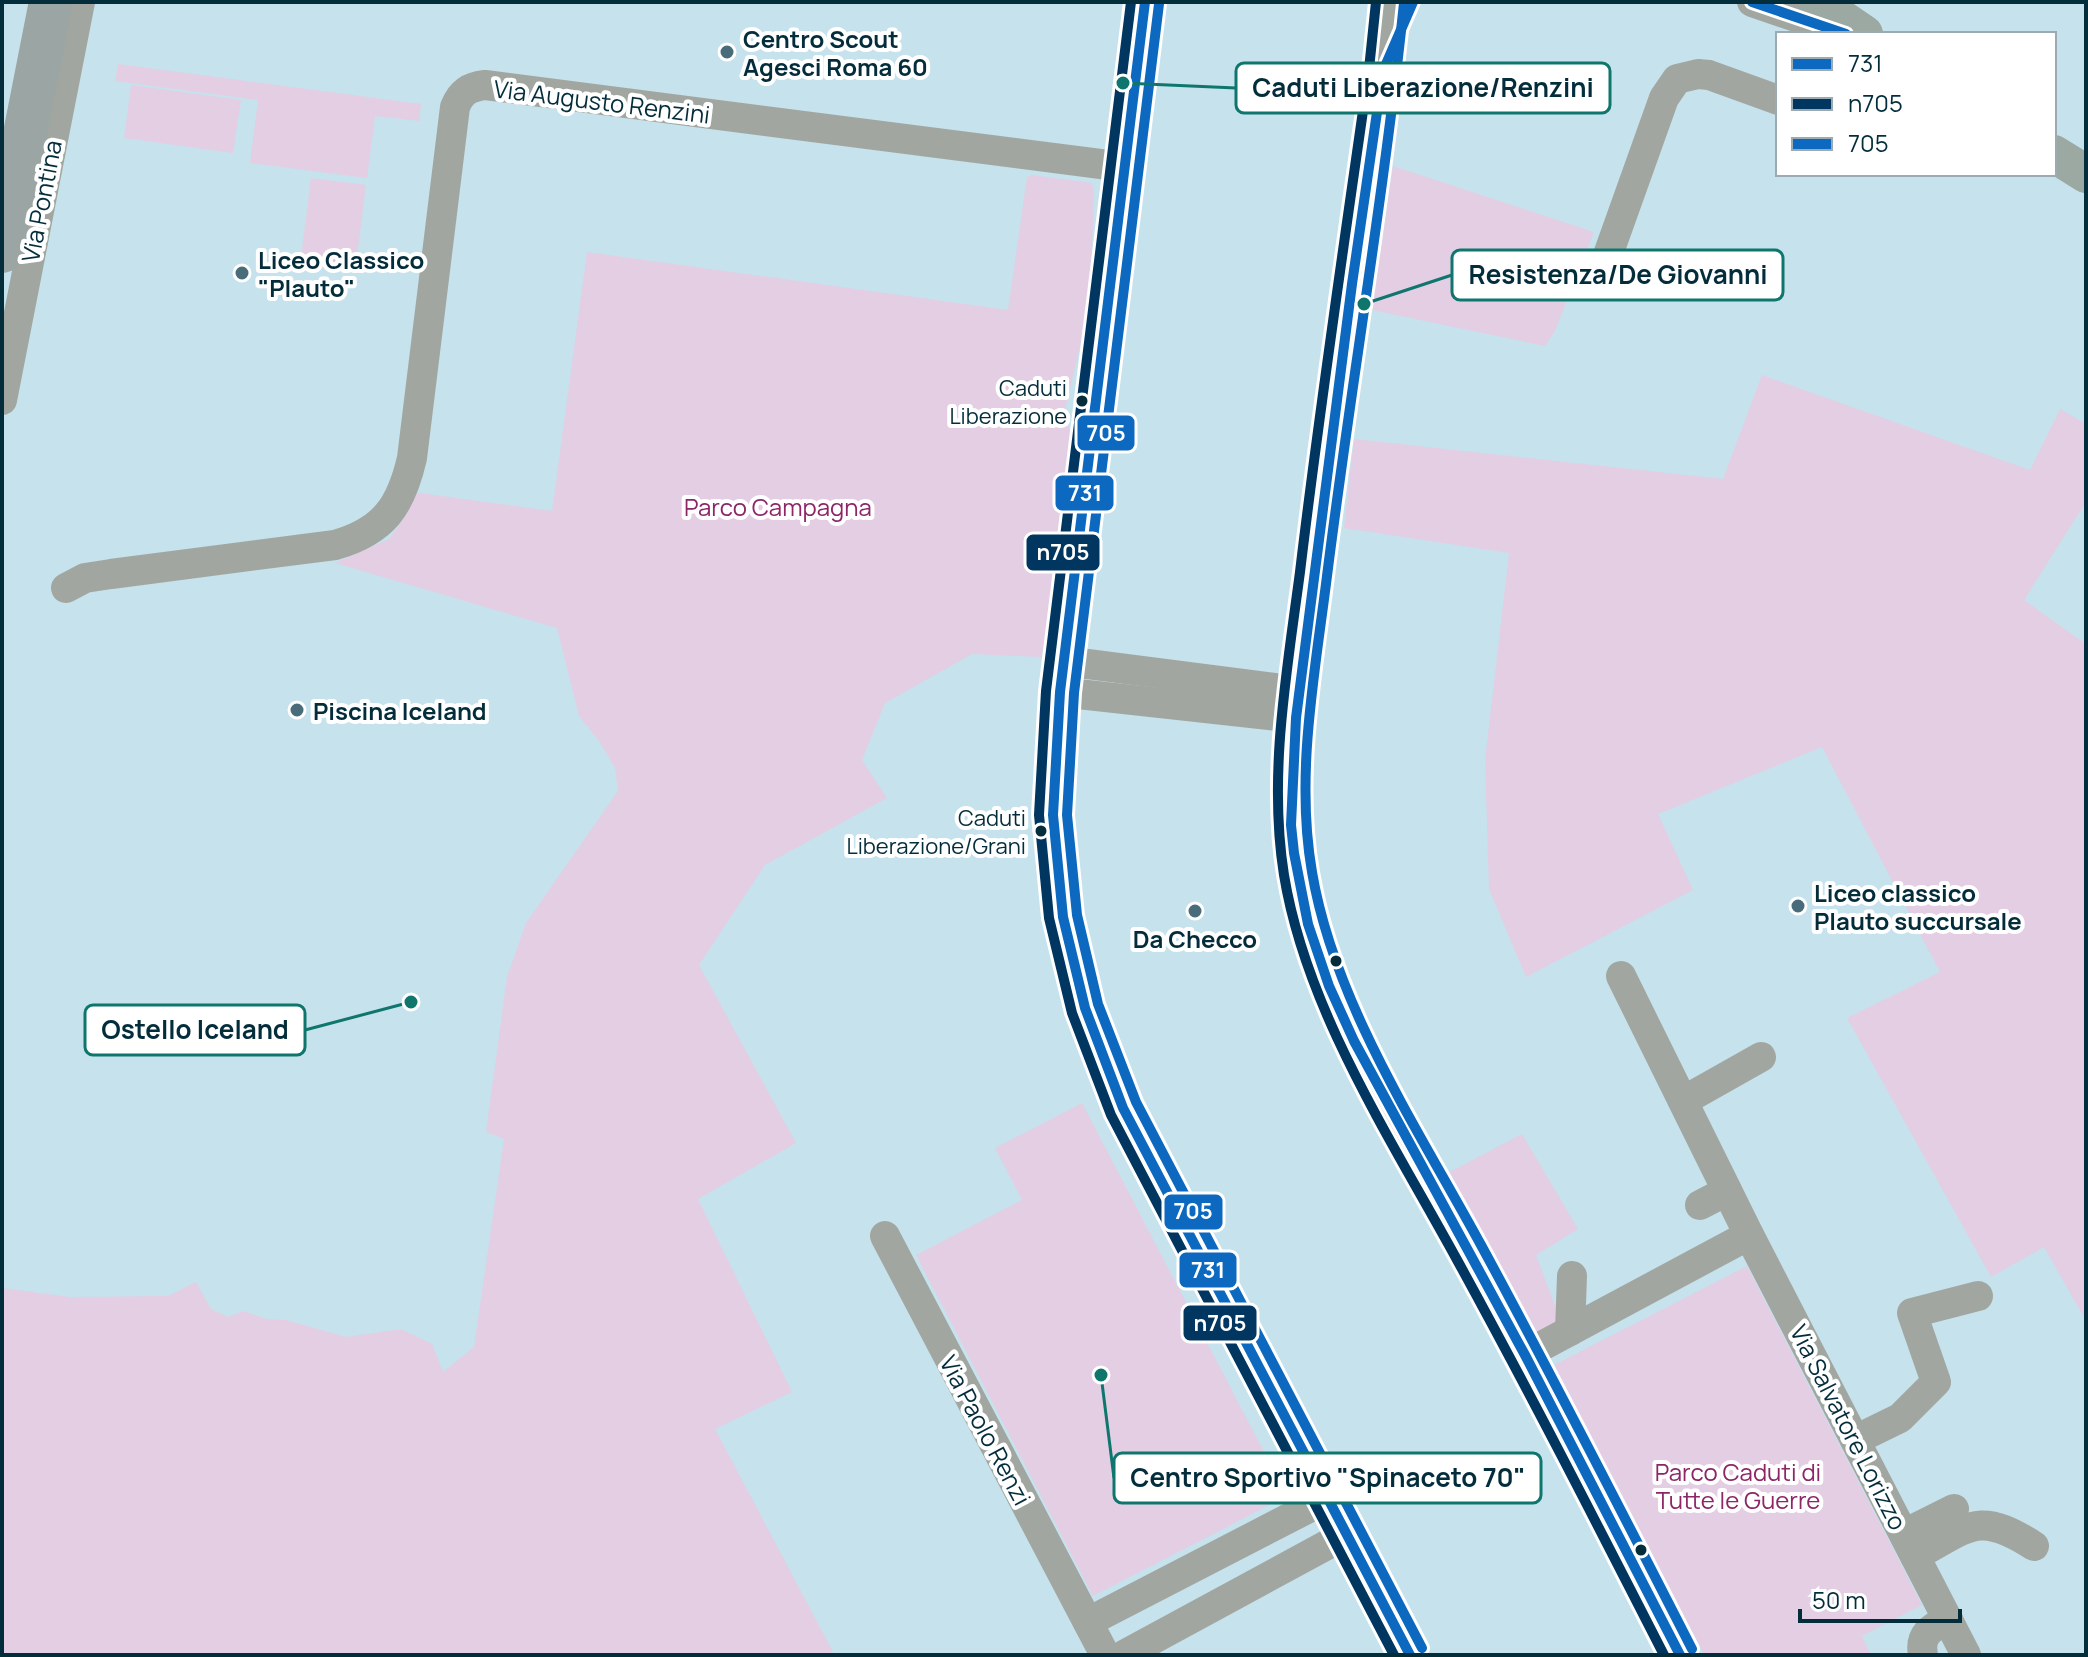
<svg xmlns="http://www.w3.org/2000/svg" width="2088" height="1657" viewBox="0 0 2088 1657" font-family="Manrope,sans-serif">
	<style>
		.green { fill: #e3cee4 }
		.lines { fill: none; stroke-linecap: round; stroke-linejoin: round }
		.minor { stroke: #a1a7a0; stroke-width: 30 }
		.major { stroke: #9ca8a2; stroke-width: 38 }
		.highway { stroke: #9ba6a4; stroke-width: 44 }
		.bus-1-casing { stroke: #fff; stroke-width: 16 }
		.bus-2-casing { stroke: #fff; stroke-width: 16 }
		.bus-3-casing { stroke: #fff; stroke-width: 16 }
		.bus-1 { stroke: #0c69bf; stroke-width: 10 }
		.bus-2 { stroke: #00365f; stroke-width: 10 }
		.bus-3 { stroke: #0c69bf; stroke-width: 10 }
		.poi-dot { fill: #486c7a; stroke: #fff; stroke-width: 3 }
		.bus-dot { fill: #042d3c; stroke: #fff; stroke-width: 3 }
		.labels { text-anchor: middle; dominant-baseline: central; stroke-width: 8; stroke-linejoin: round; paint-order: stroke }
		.bus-label { font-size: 22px; fill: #042d3c; stroke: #fff; text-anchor: end }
		.poi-label { font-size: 24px; font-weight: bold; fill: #042d3c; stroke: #fff; text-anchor: start }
		.street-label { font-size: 24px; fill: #042d3c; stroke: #fff }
		.park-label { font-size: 24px; fill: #8d2667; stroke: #fff }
		.leader { fill: none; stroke: #0f766e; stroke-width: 3 }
		.callout-dot { fill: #0f766e; stroke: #fff; stroke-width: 3 }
		.callout { fill: #fff; stroke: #0f766e; stroke-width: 3 }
		.callout-label { font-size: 26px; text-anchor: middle; font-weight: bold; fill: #042d3c }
		.line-badge { stroke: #fff; stroke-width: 3 }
		.badge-label { font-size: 22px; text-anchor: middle; font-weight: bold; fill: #fff }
	</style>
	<rect width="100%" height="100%" fill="#c6e2ed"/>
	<g class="green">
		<polygon points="118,64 421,104 419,121 375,116 367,178 250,163 258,100 115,81"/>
		<polygon points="131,85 241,100 233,153 124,138"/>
		<polygon points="1393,166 1594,232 1555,331 1545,346 1372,310"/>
		<polygon points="1032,175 1092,183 1094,194 1091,276 1084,329 1064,414 1071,434 1042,657 972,654 885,703 862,760 887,798 765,865 699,965 796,1143 698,1199 792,1392 715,1429 833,1652 830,1655 2,1655 2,1288 70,1297 168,1296 196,1282 211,1309 228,1317 243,1311 267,1319 286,1320 346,1337 401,1329 432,1344 443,1372 474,1347 504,1139 486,1132 507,977 526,923 618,791 615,768 599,741 579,716 557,628 335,563 389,539 402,521 412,492 552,511 587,252 1008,310 1027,177"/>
		<polygon points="311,178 366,185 355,272 300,265"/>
		<polygon points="1762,375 2030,470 2060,409 2086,424 2086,502 2024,600 2086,644 2086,1321 2044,1247 1991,1277 1847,1018 1940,972 1822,747 1658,814 1693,890 1526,977 1489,889 1485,760 1509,553 1344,528 1354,439 1723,479"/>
		<polygon points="1082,1103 1287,1496 1093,1596 916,1255 1022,1200 995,1148"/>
		<polygon points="1522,1134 1578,1229 1536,1255 1562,1324 1539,1336 1444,1175"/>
		<polygon points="1747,1266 1922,1605 1862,1636 1871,1655 1704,1655 1554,1365"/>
	</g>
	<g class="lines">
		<g class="minor">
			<polyline points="1145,2 1060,692 1053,815 1063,917 1085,1008 1123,1108 1410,1655"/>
			<polyline points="1390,2 1383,71 1325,480 1299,691 1293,760 1291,825 1298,875 1308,924 1319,957 1354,1041 1525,1355 1680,1655"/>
			<polyline points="1752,2 1846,34"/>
			<polyline points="1604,266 1664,98 1677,79 1698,74 1709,75 1778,100"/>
			<polyline points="2,400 80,2"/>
			<path d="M 66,588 L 85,578 L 111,574 L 335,545 C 384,531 401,506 412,458 L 455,107 C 461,92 469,87 485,85 L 1124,167"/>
			<polyline points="1064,661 1299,691"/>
			<polyline points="1060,692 1296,718"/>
			<polyline points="1621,976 1749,1235 1966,1655"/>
			<polyline points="1683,1101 1761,1057"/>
			<polyline points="1700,1205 1727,1191"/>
			<polyline points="885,1236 1105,1655"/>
			<polyline points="1570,1331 1572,1276"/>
			<polyline points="1525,1355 1749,1235"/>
			<polyline points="1855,1440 1900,1418 1936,1382 1912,1313 1978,1296"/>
			<polyline points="1904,1534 1954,1509"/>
			<path d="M 1915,1556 C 1968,1528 1977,1509 2034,1546"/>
			<polyline points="1088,1622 1328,1498"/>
			<polyline points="1124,1655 1347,1534"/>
			<path d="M 1923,1655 C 1919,1634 1931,1628 1948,1619"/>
		</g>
		<g class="major">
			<polyline points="1817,2 1864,34"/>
			<polyline points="2054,154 2086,174"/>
		</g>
		<polyline class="highway" points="2,251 51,2"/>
		<g class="bus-1-casing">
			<g id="bus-1">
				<polyline points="1145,2 1060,692 1053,815 1063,917 1085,1008 1123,1108 1410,1655"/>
				<polyline points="1413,2 1383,71 1352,284 1296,718 1291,825 1294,853 1308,924 1329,986 1354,1041 1525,1355 1680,1655"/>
				<polyline points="1752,2 1846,34"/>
			</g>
		</g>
		<g class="bus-2-casing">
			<g id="bus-2">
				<polyline points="1131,2 1046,691 1039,815 1049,918 1072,1013 1111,1115 1394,1655"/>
				<path d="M 1376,2 L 1369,69 C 1345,237 1320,404 1300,572 C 1287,671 1268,775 1284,875 C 1306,1010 1391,1139 1456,1258 C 1528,1389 1596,1522 1664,1655"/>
			</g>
		</g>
		<g class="bus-3-casing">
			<g id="bus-3">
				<path d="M 1404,3 C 1384,195 1351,385 1327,576 C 1315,673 1295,775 1312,872 C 1334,1003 1418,1129 1481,1245 C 1554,1379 1623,1514 1692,1649"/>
				<polyline points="1159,4 1074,693 1067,815 1077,915 1098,1004 1136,1102 1422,1648"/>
			</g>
		</g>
		<use href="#bus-1" class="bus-1"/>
		<use href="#bus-2" class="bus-2"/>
		<use href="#bus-3" class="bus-3"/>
	</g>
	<g class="poi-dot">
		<circle cx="727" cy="52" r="8"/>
		<circle cx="242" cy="273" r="8"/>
		<circle cx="297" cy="710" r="8"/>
		<circle cx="1798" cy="906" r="8"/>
		<circle cx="1195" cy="911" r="8"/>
	</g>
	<g class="bus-dot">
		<circle cx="1082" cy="401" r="7"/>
		<circle cx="1041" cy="831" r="7"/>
		<circle cx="1336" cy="961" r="7"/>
		<circle cx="1641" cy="1550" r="7"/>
	</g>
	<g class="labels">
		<g class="bus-label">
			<text x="1067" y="388">Caduti<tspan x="1067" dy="28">Liberazione</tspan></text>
			<text x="1026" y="818">Caduti<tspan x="1026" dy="28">Liberazione/Grani</tspan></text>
		</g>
		<g class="poi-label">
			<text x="743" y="38">Centro Scout<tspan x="743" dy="28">Agesci Roma 60</tspan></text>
			<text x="258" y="259">Liceo Classico<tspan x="258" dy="28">"Plauto"</tspan></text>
			<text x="313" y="710">Piscina Iceland</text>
			<text x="1814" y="892">Liceo classico<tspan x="1814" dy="28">Plauto succursale</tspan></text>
			<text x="1195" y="938" text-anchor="middle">Da Checco</text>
		</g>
		<g class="street-label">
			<text transform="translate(602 101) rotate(7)">Via Augusto Renzini</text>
			<text transform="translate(41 201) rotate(-79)">Via Pontina</text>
			<text transform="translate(1849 1427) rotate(63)">Via Salvatore Lorizzo</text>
			<text transform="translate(986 1430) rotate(62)">Via Paolo Renzi</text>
		</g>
		<g class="park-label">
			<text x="778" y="506">Parco Campagna</text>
			<text x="1738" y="1471">Parco Caduti di<tspan x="1738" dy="28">Tutte le Guerre</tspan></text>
		</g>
	</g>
	<path class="leader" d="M1123 83L1236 88M1364 304L1452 275M411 1002L305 1030M1101 1375L1114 1478"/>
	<g class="callout-dot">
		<circle cx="1123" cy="83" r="8"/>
		<circle cx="1364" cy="304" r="8"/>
		<circle cx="411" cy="1002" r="8"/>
		<circle cx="1101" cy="1375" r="8"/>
	</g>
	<g class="callout">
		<rect x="1236" y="63" width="374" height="50" rx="8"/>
		<rect x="1452" y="250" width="331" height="50" rx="8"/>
		<rect x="85" y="1005" width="220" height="50" rx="8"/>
		<rect x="1114" y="1453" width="427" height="50" rx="8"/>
	</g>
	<g class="callout-label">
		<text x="1423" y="97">Caduti Liberazione/Renzini</text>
		<text x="1618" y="284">Resistenza/De Giovanni</text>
		<text x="195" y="1039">Ostello Iceland</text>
		<text x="1328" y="1487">Centro Sportivo "Spinaceto 70"</text>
	</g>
	<g class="line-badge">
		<rect x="1076" y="414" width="60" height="38" rx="8" fill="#0c69bf"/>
		<rect x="1054" y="474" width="61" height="38" rx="8" fill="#0c69bf"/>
		<rect x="1025" y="533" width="76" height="39" rx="8" fill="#00365f"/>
		<rect x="1163" y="1193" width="61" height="38" rx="8" fill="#0c69bf"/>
		<rect x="1178" y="1251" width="60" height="38" rx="8" fill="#0c69bf"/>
		<rect x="1182" y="1304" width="76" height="38" rx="8" fill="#00365f"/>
	</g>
	<g class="badge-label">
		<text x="1106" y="441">705</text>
		<text x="1085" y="501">731</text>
		<text x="1063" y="560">n705</text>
		<text x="1193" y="1219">705</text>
		<text x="1208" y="1278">731</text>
		<text x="1220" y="1331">n705</text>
	</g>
	<rect width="2088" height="1657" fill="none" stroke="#042d3c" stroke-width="8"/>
	<rect x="1776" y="32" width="280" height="144" fill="#ffffff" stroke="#9babb1" stroke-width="2"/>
	<rect x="1792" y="58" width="40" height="12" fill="#0c69bf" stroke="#9babb1" stroke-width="2"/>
	<text x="1848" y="72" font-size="24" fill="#042d3c">731</text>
	<rect x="1792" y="98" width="40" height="12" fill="#00365f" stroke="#9babb1" stroke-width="2"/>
	<text x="1848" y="112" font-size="24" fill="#042d3c">n705</text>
	<rect x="1792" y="138" width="40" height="12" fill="#0c69bf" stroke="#9babb1" stroke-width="2"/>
	<text x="1848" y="152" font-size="24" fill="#042d3c">705</text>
	<path d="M1800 1609v12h160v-12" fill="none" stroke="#042d3c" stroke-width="4"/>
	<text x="1812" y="1609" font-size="24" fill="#042d3c" stroke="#ffffff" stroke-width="6" paint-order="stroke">50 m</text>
</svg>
